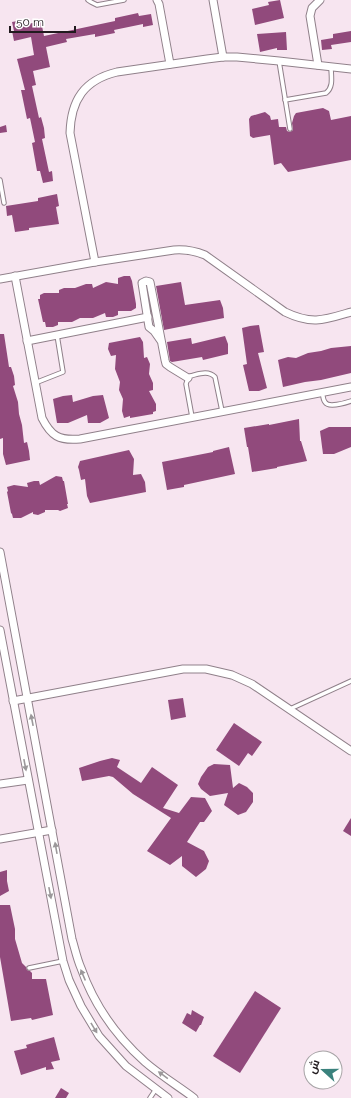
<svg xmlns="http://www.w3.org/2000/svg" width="351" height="1098" viewBox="0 0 351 1098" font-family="Raleway,Cairo,sans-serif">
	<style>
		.building { fill: #914a7c }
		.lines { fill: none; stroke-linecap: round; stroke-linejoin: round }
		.lane-casing { stroke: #90808a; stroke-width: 5.5 }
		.street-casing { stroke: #90808a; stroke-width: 9 }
		.lane { stroke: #fff; stroke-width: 3.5 }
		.street { stroke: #fff; stroke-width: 7 }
		.oneway { fill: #9b989a }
	</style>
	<rect width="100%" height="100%" fill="#f7e5f0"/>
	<g class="building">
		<polygon points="280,0 284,18 255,25 252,9 269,5 268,2"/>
		<polygon points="138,13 139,16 151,14 153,25 143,27 143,24 114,30 115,33 95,37 95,34 66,39 67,42 46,47 50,67 33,71 36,85 32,86 39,118 41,117 44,128 45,138 42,139 49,172 52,171 53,181 43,183 40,171 37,171 32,143 35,142 30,118 27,119 21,90 25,90 17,59 34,55 31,37 14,41 12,31 14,31 12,22 23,20 24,25 41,21 44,36 115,21 115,18"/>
		<polygon points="351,31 351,42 331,45 332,49 322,50 321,40 333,38 333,34"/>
		<polygon points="286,32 287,50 277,50 277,48 260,52 257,34"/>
		<polygon points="323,108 329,111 331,120 351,116 351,160 288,172 281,163 274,165 270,135 253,138 250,136 249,119 251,116 265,112 270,116 271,120 278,119 279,127 286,127 287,131 290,132 293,130 292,123 294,116 296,113"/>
		<polygon points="6,125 7,132 0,133 0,127"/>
		<polygon points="57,194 59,206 56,207 59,224 29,228 29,230 15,232 12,215 7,216 6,206 38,201 38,198"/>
		<polygon points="124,276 130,276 132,281 136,304 136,308 131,311 118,311 118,315 113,317 106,317 105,313 93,318 80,318 72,322 58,322 58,325 53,327 46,327 45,322 43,322 38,299 40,299 40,295 44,293 59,293 59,290 64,288 75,288 86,284 92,284 93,288 106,282 118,284 118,278"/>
		<polygon points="181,282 185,305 220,300 223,308 224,318 164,330 156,286"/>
		<polygon points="259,325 264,352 258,353 267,388 259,391 249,391 243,365 247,364 242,328 250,326"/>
		<polygon points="0,334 4,334 9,367 11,367 14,376 15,385 13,386 18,402 19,414 22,425 24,443 27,442 29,451 30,460 6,465 3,454 3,438 0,439"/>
		<polygon points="225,336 228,344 228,354 203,360 202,357 172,362 170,361 167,342 191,338 192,344"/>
		<polygon points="140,337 143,342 144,358 147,357 150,364 149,374 153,383 153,390 149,391 156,404 156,411 153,412 153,414 130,418 130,416 124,418 122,411 123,399 119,390 120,382 115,369 116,355 111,356 108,349 109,343"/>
		<polygon points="351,346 351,373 321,380 305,382 283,387 278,360 288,357 296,358 308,353 321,351 331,348"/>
		<polygon points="72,395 73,402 93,396 103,395 109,418 100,423 88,423 87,415 68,423 57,423 53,399 63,396"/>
		<polygon points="299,419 300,441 301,441 307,461 277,467 277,468 252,472 248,447 247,447 244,428 269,424 269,425"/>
		<polygon points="329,427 351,427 351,447 334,454 323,454 320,431"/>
		<polygon points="229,447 235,474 184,485 184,487 167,490 162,462 213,452 213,451"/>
		<polygon points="129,450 134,459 133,475 141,474 145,482 146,492 90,503 87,496 85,479 81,480 79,470 78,467 80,461"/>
		<polygon points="56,476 62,477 63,481 64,481 68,504 67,504 68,508 60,511 58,510 45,510 45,512 38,515 33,514 33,512 21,518 13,518 12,514 11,513 7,492 8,491 7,487 14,485 28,487 27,483 34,481 39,481 40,485"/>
		<polygon points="183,698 186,717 171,720 168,700"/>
		<polygon points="234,723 262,742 252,756 248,753 239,766 216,750"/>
		<polygon points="112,758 120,760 117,767 141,783 152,767 178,785 163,808 179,813 191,797 205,798 212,811 204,822 200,822 187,842 204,851 209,861 206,869 196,877 182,866 182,856 170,865 147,851 171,818 133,794 113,777 109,776 82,781 79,768 100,761"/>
		<polygon points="214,764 230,765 233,788 239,783 247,787 253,793 253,802 246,812 238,815 224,805 228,793 210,796 201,789 198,784 201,777 208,767"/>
		<polygon points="351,818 351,836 343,831"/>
		<polygon points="7,870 7,881 9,891 0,896 0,872"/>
		<polygon points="0,905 10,905 15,929 15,939 22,963 26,967 27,970 30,971 32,973 32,979 46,979 53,1015 32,1020 31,1018 11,1021 0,957"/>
		<polygon points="255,991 281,1008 240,1073 213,1056"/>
		<polygon points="192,1010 204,1017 201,1025 200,1025 196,1032 182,1023 187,1013 191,1015"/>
		<polygon points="54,1037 60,1060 51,1062 54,1069 46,1070 46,1067 21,1075 14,1051 27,1048 26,1045"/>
		<polygon points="61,1088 69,1093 66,1098 55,1098"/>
	</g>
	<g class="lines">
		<g class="lane-casing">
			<g id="lane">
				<polyline points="88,0 91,2 97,5 124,0"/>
				<polyline points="279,61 290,129"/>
				<path d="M 285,100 L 326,93 C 334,87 331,76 331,67"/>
				<polyline points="0,180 4,203"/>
				<polyline points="35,383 63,372 57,335"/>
				<path d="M 322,392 C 323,395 323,400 325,402 C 328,408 345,403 351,401"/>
				<path d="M 192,417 L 186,384 L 187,381 L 190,376 C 199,374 208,370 215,377 L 222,411"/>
				<polyline points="290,709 351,681"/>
				<polyline points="29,968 63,961"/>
				<polyline points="150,1098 156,1089"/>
			</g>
		</g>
		<g class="street-casing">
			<g id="street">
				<polyline points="157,0 159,4 170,64"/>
				<polyline points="213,0 223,57"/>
				<polyline points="318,65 310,16 312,8 320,0"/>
				<path d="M 95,262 L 70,133 C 71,100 84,80 117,72 L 207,59 L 223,57 L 237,57 L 279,61 L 351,69"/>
				<path d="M 15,276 L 42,418 C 51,436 59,441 80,439 L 351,387"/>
				<path d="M 0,279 L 95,262 L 174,250 C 186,249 195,251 205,255 L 285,312 C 312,325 324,320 351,312"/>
				<polyline points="27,341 148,317"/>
				<polyline points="161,341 154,331 149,327 142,283 146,281 150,282 165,360 166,364 170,367 188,378"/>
				<path d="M 0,552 L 72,939 C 75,949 77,959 81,968 C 94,1005 116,1036 145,1062 C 160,1075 178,1086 194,1098"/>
				<polyline points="0,630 63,961 69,980 81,1006 99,1036 126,1066 168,1098"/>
				<polyline points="13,701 183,669 206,669 232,675 252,684 351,751"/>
				<polyline points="0,784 28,780"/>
				<polyline points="0,839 52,830"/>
			</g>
		</g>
		<use href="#lane" class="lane"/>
		<use href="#street" class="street"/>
	</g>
	<defs><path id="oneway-solid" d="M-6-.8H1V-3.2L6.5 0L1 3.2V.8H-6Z"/></defs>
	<g class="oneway">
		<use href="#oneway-solid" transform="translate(32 720) rotate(-101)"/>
		<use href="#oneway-solid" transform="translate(25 765) rotate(79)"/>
		<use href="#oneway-solid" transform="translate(56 848) rotate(-100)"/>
		<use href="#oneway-solid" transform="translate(50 893) rotate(79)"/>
		<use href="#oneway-solid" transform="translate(83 975) rotate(-113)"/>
		<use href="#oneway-solid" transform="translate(94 1028) rotate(59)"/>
		<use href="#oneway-solid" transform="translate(163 1075) rotate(-144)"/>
	</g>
	<g transform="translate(323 1070) rotate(291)"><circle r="19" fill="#ffffff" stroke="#a6a3a5"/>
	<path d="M0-3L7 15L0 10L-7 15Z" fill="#3a827d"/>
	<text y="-6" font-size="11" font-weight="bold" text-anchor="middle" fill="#201a1e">ش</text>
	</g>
	<path d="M10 26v6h65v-6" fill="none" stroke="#201a1e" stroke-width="2"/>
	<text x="16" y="26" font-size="12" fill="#201a1e" stroke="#ffffff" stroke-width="3" paint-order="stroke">50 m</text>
</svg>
